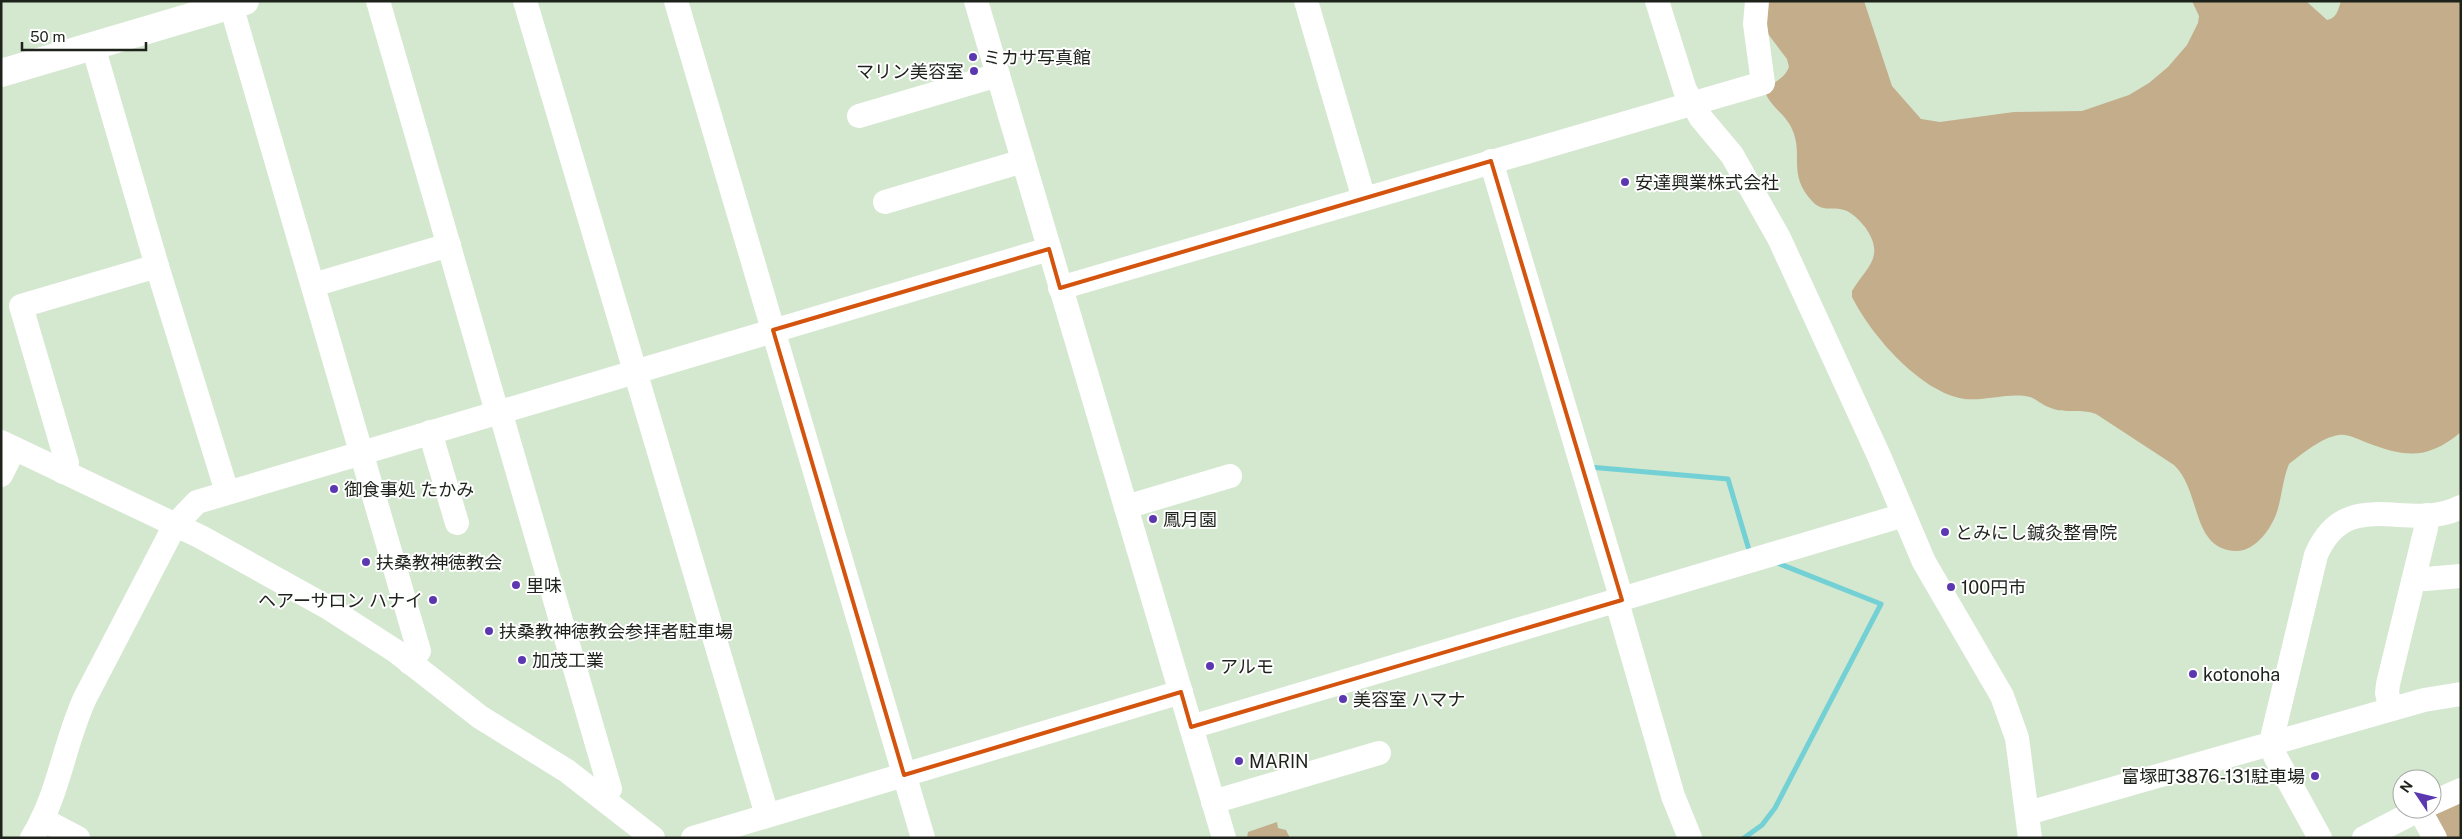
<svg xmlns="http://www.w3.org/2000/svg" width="2462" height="839" viewBox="0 0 2462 839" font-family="'Public Sans','Noto Sans JP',sans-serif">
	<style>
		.green { fill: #c4ad8b }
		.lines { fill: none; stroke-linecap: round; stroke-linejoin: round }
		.stream { stroke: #73d0d4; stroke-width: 5 }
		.minor { stroke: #fff; stroke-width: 24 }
		.major { stroke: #fff; stroke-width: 28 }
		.marked { fill: none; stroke: #d4540e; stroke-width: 4; stroke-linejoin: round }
		.poi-dot { fill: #5b38b0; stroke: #fff; stroke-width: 2 }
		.labels { text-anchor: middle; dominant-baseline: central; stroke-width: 4; stroke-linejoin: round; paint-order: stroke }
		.poi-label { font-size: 18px; fill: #1d231b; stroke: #fff; text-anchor: start }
	</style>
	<rect width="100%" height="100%" fill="#d4e7cf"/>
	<g class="green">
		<path d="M 1762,1 L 1864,1 L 1892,86 L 1921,119 L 1940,122 L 2014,112 L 2082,111 L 2129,95 L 2149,83 L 2168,67 L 2187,45 L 2198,23 L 2199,16 L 2192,1 L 2306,1 L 2327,20 C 2337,18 2338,10 2341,1 L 2461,1 L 2461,432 C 2426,461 2405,457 2365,442 C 2357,439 2348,434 2339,435 C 2322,437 2302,454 2289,464 C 2281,483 2282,506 2272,523 C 2266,535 2252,551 2237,551 C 2190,550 2202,491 2174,465 L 2096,414 C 2081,408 2065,414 2051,408 C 2043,406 2038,400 2030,397 C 2010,392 1987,401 1965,399 C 1921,393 1871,335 1852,297 L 1852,291 C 1867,266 1886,257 1865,227 C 1860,221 1852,212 1844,210 C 1832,206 1823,213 1812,201 C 1787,174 1804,155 1792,129 C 1786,115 1770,106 1765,92 C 1773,81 1784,80 1789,67 L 1787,59 L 1765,30 Z"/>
		<polygon points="2461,796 2461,838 2442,838 2432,819 2435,808"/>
		<polygon points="1277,822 1278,828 1286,830 1290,838 1247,838 1248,832"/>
	</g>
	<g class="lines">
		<g class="stream">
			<polyline points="1589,467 1728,479 1749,550"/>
			<polyline points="1744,838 1762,825 1775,808 1881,604 1775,562"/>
		</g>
		<g class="minor">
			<polyline points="378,1 497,412"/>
			<polyline points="525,1 767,815"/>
			<polyline points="676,1 923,838"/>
			<polyline points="976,1 1224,838"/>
			<polyline points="1306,1 1364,199"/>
			<polyline points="1657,1 1685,90 1701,118 1732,155 1779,238 1879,456 1924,562 2002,696 2017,738 2030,838"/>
			<polyline points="231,5 419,651 410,663"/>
			<polyline points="93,46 157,266 227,492"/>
			<polyline points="859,116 998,75"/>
			<polyline points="1491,161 1622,600"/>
			<polyline points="885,202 1023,161"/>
			<polyline points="313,285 449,245"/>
			<polyline points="1060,288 1763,83 1755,24 1757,1"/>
			<polyline points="500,411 610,789 603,798"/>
			<polyline points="430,432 457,523"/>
			<polyline points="1,442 201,537 327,607 397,652 480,717 567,771 653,838"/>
			<polyline points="63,472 67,463 21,306 157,266"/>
			<polyline points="1,475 14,449"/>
			<polyline points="1126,507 1230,476"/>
			<polyline points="2415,577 2425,579 2461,576"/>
			<polyline points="1617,602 1673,796 1690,838"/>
			<polyline points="2391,709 2387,693 2388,684 2426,528 2427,515"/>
			<polyline points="1191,727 1904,515"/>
			<polyline points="1213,802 1379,753"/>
			<polyline points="2432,803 2461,790"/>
			<polyline points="2419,809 2435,838"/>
			<polyline points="2028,813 2424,700 2461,694"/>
			<polyline points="42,819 78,838"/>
			<path d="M 32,838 C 59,795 64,743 85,698 L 175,525 L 197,502 L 1049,249"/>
			<polyline points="693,838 1181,692"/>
			<path d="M 2320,838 L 2275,756 L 2273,734 L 2316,555 C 2347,483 2409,534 2461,507"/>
			<polyline points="2364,838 2420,809"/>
		</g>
		<polyline class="major" points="1,73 245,1"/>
	</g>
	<path class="marked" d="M 1491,161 L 1622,600 L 1191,727 L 1181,692 L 904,775 L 773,330 L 1049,249 L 1060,288 Z"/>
	<g class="poi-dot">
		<circle cx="973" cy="57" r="5"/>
		<circle cx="974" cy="71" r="5"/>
		<circle cx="1625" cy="182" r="5"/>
		<circle cx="334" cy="489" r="5"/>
		<circle cx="1153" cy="519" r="5"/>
		<circle cx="1945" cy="532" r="5"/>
		<circle cx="366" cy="562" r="5"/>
		<circle cx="516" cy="585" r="5"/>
		<circle cx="1951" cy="587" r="5"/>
		<circle cx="433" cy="600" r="5"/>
		<circle cx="489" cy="631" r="5"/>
		<circle cx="522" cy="660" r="5"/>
		<circle cx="1210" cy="666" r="5"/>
		<circle cx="2193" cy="674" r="5"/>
		<circle cx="1343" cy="699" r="5"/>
		<circle cx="1239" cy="761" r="5"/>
		<circle cx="2315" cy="776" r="5"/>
	</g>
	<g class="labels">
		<g class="poi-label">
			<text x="983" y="57">ミカサ写真館</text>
			<text x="964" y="71" text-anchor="end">マリン美容室</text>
			<text x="1635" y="182">安達興業株式会社</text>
			<text x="344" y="489">御食事処 たかみ</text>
			<text x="1163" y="519">鳳月園</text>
			<text x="1955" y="532">とみにし鍼灸整骨院</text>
			<text x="376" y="562">扶桑教神徳教会</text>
			<text x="526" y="585">里味</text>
			<text x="1961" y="587">100円市</text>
			<text x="423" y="600" text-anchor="end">ヘアーサロン ハナイ</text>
			<text x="499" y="631">扶桑教神徳教会参拝者駐車場</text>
			<text x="532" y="660">加茂工業</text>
			<text x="1220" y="666">アルモ</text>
			<text x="2203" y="674">kotonoha</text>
			<text x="1353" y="699">美容室 ハマナ</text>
			<text x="1249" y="761">MARIN</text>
			<text x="2305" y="776" text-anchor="end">富塚町3876-131駐車場</text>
		</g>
	</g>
	<rect width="2462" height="839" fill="none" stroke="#1d231b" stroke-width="5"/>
	<g transform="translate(2417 794) rotate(305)"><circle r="24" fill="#ffffff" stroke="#a5a7a4"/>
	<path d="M0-4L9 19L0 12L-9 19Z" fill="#5b38b0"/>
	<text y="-8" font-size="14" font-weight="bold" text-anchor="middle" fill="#1d231b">N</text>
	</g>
	<path d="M22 42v8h124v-8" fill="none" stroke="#1d231b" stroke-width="2.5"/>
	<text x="30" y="42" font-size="15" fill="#1d231b" stroke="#ffffff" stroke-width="4" paint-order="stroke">50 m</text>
</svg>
